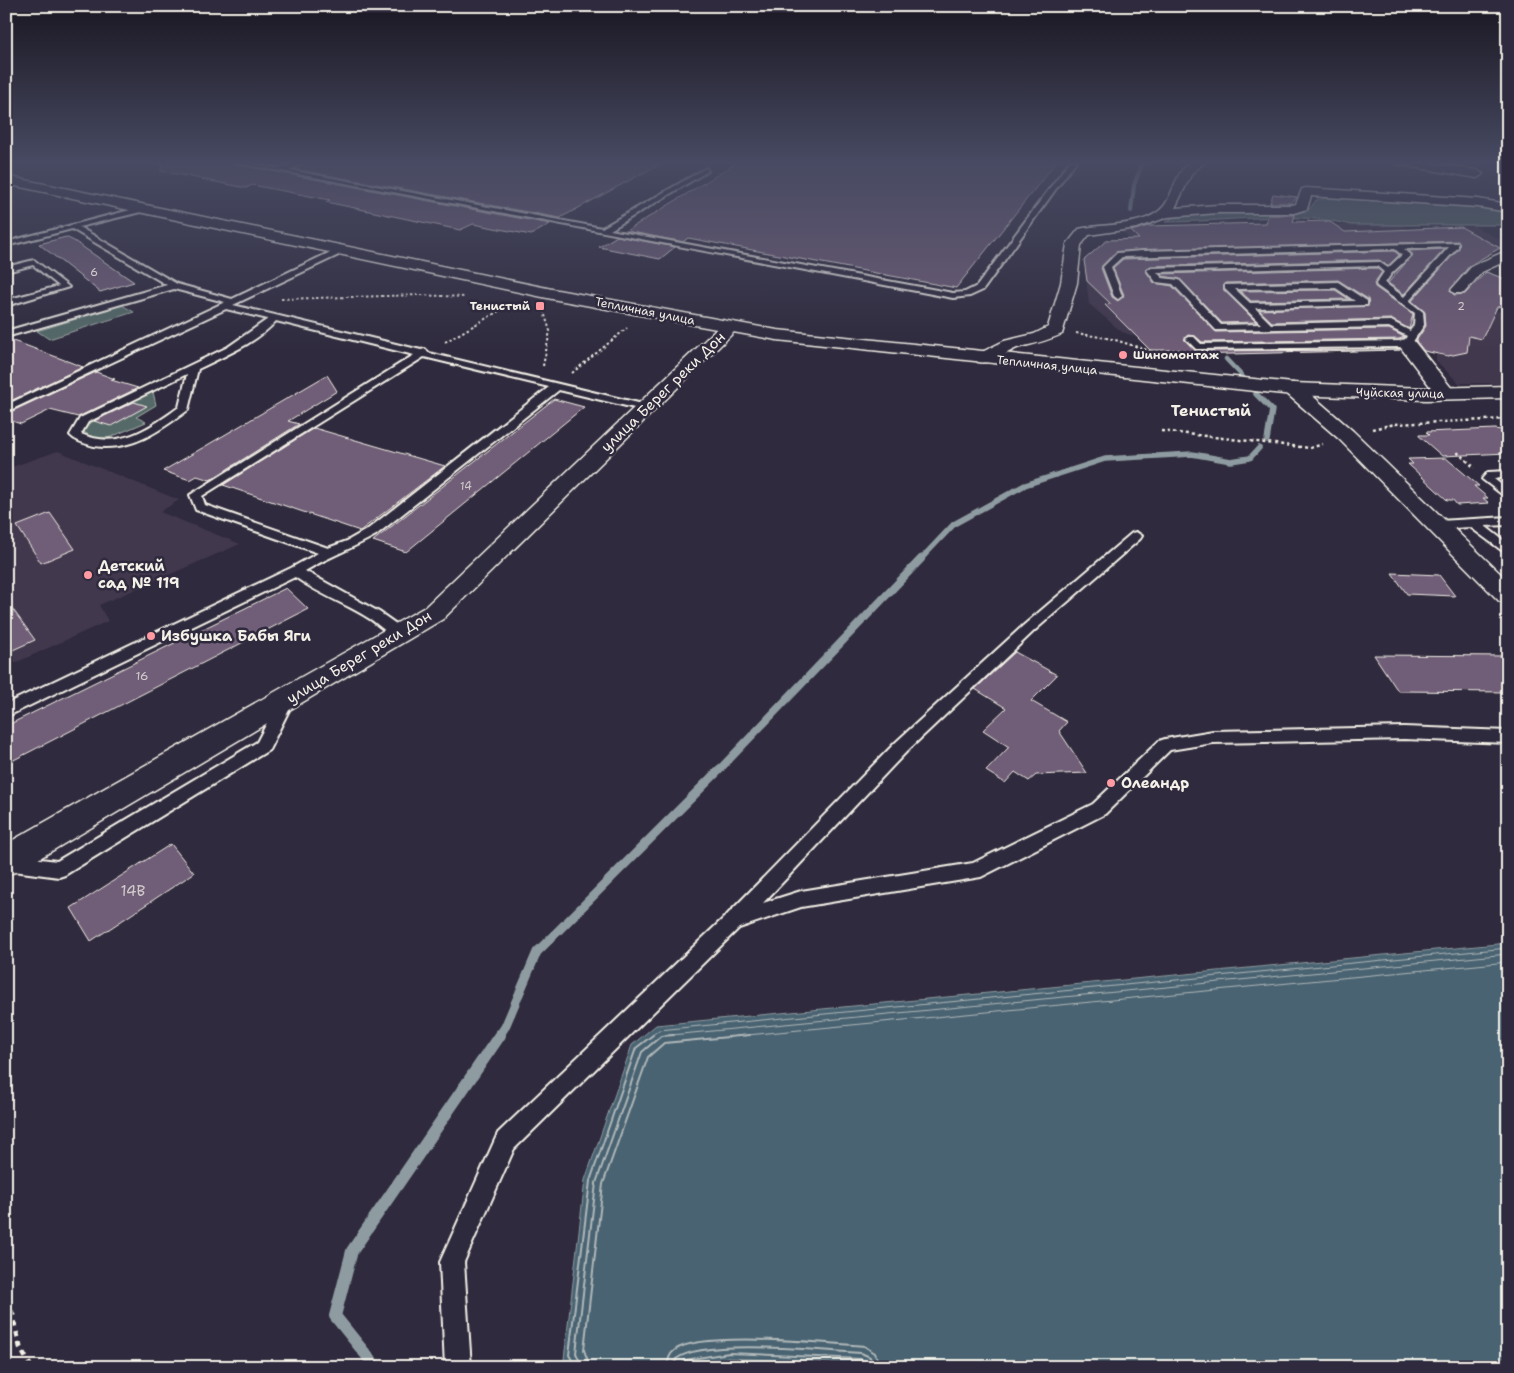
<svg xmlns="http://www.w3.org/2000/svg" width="1514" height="1373" viewBox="0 0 1514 1373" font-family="'Shantell Sans',sans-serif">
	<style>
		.built { fill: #42394e }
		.green { fill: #556b67; stroke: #a4aea8 }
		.water { fill: #4a6372; stroke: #8e9ca1 }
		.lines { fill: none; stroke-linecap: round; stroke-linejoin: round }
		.shore-far1 { stroke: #b0b8b9; stroke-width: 1 }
		.shore { stroke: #b0b8b9; stroke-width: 2 }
		.stream-far5 { stroke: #8e9ca1; stroke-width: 4 }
		.stream-far4 { stroke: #8e9ca1; stroke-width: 4.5 }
		.stream-far3 { stroke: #8e9ca1; stroke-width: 5.5 }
		.stream-far2 { stroke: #8e9ca1; stroke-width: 8 }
		.stream-far1 { stroke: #8e9ca1; stroke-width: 9 }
		.stream { stroke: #8e9ca1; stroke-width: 12 }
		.building { fill: #6f5d77; stroke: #f4f1e8 }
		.lane-casing { stroke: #f4f1e8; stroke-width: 4 }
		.street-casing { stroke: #f4f1e8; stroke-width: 3 }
		.secondary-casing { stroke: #f4f1e8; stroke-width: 3 }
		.path-far2 { stroke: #f4f1e8; stroke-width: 2; stroke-dasharray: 2.5 2.5; stroke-linecap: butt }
		.path-far1 { stroke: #f4f1e8; stroke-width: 2.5; stroke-dasharray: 3 3; stroke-linecap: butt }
		.path { stroke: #f4f1e8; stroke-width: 5; stroke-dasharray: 5.5 5.5; stroke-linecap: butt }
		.lane { fill: #2f2a3d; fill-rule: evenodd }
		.street { fill: #2f2a3d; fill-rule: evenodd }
		.secondary { fill: #2f2a3d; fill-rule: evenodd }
		.poi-dot { fill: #ff9aa2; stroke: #2f2a3d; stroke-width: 2 }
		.labels { text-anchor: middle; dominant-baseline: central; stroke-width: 5; stroke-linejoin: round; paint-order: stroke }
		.far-number-label { font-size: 11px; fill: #d3cccc }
		.far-poi-label { font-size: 12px; font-weight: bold; fill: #f4f1e8; stroke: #2f2a3d; text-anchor: end }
		.far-street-label { font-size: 12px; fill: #f4f1e8; stroke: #2f2a3d }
		.number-label { font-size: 12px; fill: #d3cccc }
		.street-label { font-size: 15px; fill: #f4f1e8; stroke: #2f2a3d }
		.poi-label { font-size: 15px; font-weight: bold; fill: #f4f1e8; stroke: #2f2a3d; text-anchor: start }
		.near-number-label { font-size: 15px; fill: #d3cccc }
		.far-district-label { font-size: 16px; font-weight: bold; fill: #f4f1e8; stroke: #2f2a3d }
	</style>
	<rect width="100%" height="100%" fill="#2f2a3d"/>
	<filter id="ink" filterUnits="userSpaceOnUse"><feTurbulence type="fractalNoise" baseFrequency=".02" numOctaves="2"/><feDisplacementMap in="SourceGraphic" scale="10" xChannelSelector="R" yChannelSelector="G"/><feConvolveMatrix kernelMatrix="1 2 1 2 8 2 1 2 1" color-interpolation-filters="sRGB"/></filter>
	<g filter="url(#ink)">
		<g class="built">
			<polygon points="1329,221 1336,225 1400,224 1411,231 1474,226 1503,241 1505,245 1491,253 1476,249 1439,290 1508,315 1508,384 1459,383 1436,361 1436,354 1419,350 1195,355 1122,332 1089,304 1084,260 1100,246 1108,243 1105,241 1130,239 1118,227"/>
			<polygon points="58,451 179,500 160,512 240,544 99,605 108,621 6,667 6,469"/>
		</g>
		<g class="green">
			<path d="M 1340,196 L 1473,203 L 1508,212 L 1508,225 L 1351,225 C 1294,210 1224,222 1165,222 L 1177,215 L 1308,211 L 1316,200 Z"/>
			<polygon points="122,305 134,312 49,339 37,331"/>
			<polygon points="153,392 156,405 136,417 146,422 99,442 84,432 87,420"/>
		</g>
		<polygon class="water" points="1508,943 1508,1367 914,1367 728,1358 670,1367 573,1367 564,1359 585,1180 632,1045 656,1025"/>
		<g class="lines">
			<g class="shore-far1">
				<polyline points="651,1036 659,1030 1508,948"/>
				<polyline points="661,1036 1508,954"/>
				<polyline points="737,1036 1508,962"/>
			</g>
			<g class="shore">
				<polyline points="576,1367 569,1355 590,1181 636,1048 653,1035"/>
				<polyline points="582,1367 576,1353 596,1183 642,1052 661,1036 674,1035"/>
				<polyline points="590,1367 584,1350 603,1184 648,1057 664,1043 750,1035"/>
				<path d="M 667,1367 C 668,1361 669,1354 675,1350 C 699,1331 830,1343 864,1346 L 875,1353 L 880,1367"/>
				<path d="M 675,1367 L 676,1359 C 702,1338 824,1351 861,1353 L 870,1357 L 872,1367"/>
				<polyline points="681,1367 685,1360 729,1353 861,1359 865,1362 866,1367"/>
			</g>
			<polyline class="stream-far5" points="1131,211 1134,185 1143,161"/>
			<polyline class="stream-far4" points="1226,359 1243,377"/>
			<g class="stream-far3">
				<polyline points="1256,394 1272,410 1267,440"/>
				<polyline points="920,560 954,524 1025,485 1105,459 1192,454 1231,461 1250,458 1259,448"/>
			</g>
			<polyline class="stream-far2" points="719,770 921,559"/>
			<polyline class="stream-far1" points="499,1036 505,1027 537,952 720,769"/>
			<polyline class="stream" points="376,1367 335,1316 352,1251 500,1035"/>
		</g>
		<g class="building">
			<polygon points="162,161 227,161 229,163 550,224 531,235 473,224 460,230 326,202 330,200 252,185 246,188 161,171"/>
			<polygon points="247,161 298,161 275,166"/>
			<polygon points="310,161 665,161 560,218 294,169"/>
			<polygon points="740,161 1057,161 956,288 688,238 683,242 626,231"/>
			<polygon points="1273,194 1297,197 1292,203 1270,203"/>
			<polygon points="1268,215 1295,215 1293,222 1329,221 1345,232 1461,227 1500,248 1469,266 1450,291 1454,295 1465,294 1486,272 1508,280 1508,304 1497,307 1482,339 1469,336 1467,352 1448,356 1424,351 1416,341 1426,326 1425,312 1412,301 1459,248 1458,241 1116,252 1101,268 1112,297 1118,301 1124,295 1113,268 1123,259 1394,251 1399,255 1388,266 1379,260 1150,266 1146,271 1154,283 1172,286 1216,332 1389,329 1404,337 1399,339 1202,342 1195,336 1188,335 1185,340 1196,351 1400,350 1188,355 1183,350 1150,350 1105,305 1111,304 1087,281 1084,260 1107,240 1139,239 1131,231 1148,226 1266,223"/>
			<polygon points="617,236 675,247 660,259 599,247"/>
			<polygon points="66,237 74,241 134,282 100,292 39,244"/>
			<polygon points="1445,249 1404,294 1388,283 1412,256 1409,251"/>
			<polygon points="1376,268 1382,272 1374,283 1375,287 1413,314 1409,329 1391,319 1272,322 1259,310 1368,306 1368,299 1338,280 1225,283 1224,290 1256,322 1222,323 1180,279 1163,276 1161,274"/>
			<polygon points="1335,290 1349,299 1251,301 1240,291"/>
			<polygon points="6,339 22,344 83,367 6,403"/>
			<polygon points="96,372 115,379 111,380 138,388 78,417 50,410 21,424 6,419 6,414"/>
			<polygon points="327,375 337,391 288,421 299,424 210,480 197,476 190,480 163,471"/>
			<polygon points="554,399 584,407 406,552 373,541"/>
			<polygon points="134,402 147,406 111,426 94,421"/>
			<polygon points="314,428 445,466 360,531 223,485"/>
			<polygon points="1495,429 1508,431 1508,453 1442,456 1418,435 1429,435 1426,432"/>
			<polygon points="1446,458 1479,486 1474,486 1488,498 1483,498 1489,503 1457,505 1453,500 1447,500 1408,464 1413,464 1408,459"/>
			<polygon points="50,513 75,549 41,563 17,526"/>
			<polygon points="1392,573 1439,575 1455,596 1407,594"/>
			<polygon points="286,588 308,609 6,764 6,726"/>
			<polygon points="6,600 35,640 6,653"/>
			<polygon points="1015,652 1057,675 1031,701 1067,722 1059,731 1087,773 1036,775 1029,781 1015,772 1005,783 986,771 1009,747 983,730 1006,708 975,689"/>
			<polygon points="1374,655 1508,656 1508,692 1398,691"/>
			<polygon points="171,844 194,873 91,941 71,908"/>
		</g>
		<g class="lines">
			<g class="lane-casing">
				<g id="lane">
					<path d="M 229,161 C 245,159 266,170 281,168 C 290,166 298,161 308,161 L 288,170 L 602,228 L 706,168 L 708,171 L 610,230 L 953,293 L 965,292 L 977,286 L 1070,161 L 1076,161 L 983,290 L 970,296 L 953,298 Z"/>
					<polygon points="21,181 23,184 6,188 6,184"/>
					<path d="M 142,207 L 145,211 L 79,227 L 177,284 L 232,299 L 339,248 L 345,248 L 345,252 L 233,305 L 421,350 L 425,349 L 429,353 L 651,406 L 652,408 L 647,411 L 559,390 L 376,535 C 353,548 328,557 305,571 L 379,612 L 406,631 L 408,634 L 406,637 C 393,641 380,625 370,619 C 345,603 318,594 295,577 L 6,717 L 6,704 L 291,568 L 318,553 L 196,510 L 190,495 L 414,355 L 276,321 C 257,343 224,356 198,369 L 188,410 C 160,431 130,452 94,446 C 86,444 75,441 70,435 L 80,418 L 228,347 L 268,319 L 226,309 L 6,412 L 6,405 L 225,302 L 174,289 L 6,337 L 6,331 L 167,285 L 72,229 L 6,246 L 6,242 ZM 424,357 L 549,387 L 368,529 L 347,541 L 328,548 L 205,505 L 202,496 ZM 187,374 L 179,407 C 149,429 118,450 81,434 L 88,422 Z"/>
					<path d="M 1455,243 L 1458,243 L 1458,247 L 1409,301 L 1423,312 L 1424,325 L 1410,346 L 1407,347 L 1196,349 L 1186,339 L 1188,337 L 1194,337 L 1201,344 L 1404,341 L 1407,336 L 1389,327 L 1216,330 L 1173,284 L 1156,282 L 1147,270 L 1151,268 L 1379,262 L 1388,268 L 1402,255 L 1395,249 L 1122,257 L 1111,267 L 1122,296 L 1118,299 L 1114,296 L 1103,267 L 1117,253 L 1142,251 ZM 1449,247 L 1404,297 L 1385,283 L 1391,274 L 1411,255 L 1404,249 ZM 1377,266 L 1384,272 L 1376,284 L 1377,286 L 1415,313 L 1414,325 L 1410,331 L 1391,321 L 1271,324 L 1255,308 L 1367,305 L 1367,301 L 1338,282 L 1225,285 L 1225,289 L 1261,324 L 1221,325 L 1179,280 L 1162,278 L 1157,272 ZM 1336,288 L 1355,301 L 1250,303 L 1235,289 Z"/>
					<polygon points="34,260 69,287 6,306 6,300 59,286 33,265 6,272 6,267"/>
					<polygon points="1508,471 1508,477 1494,479 1508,490 1508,499 1482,479 1488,472"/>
					<polygon points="1508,517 1508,525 1485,526 1508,544 1508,555 1470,527 1439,529 1433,525 1439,521"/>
					<polygon points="1136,532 1142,536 1140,539 1034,631 907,751 763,903 801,891 973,863 1093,804 1159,741 1165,739 1213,731 1404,727 1508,731 1508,743 1404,739 1213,743 1170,750 1105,814 981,877 801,907 739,928 514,1149 464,1262 471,1367 445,1367 440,1262 498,1133 727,915 895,743 1024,625 1132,533"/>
					<polygon points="285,696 290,698 293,702 269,750 65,875 59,877 6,870 8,855 57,861 257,742 280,698"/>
				</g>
			</g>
			<g class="street-casing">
				<g id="street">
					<path d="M 1192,161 L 1206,161 L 1192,173 L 1175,208 L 1218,205 L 1292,205 L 1296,204 L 1302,189 L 1306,188 L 1478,199 L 1508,204 L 1508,212 L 1478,207 L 1311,196 L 1307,209 L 1294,213 L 1218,213 L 1168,217 L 1137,228 L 1089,235 L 1081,245 L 1077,283 L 1062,334 C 1047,341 1033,344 1017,348 C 1004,353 993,365 978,362 L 975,358 L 978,354 L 1004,341 L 1034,334 L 1048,327 L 1061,283 L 1067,244 L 1079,229 C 1104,223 1146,228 1164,206 C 1175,191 1175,171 1192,161 Z"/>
					<polygon points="1390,161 1416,161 1477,170 1483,174 1477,178 1396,164"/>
					<polygon points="1508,250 1508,260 1482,272 1464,293 1454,293 1451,290 1472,266"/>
					<polygon points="729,322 735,323 737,327 735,331 443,619 18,871 6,875 6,844 425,607 723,323"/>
					<polygon points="1407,339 1413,340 1453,390 1455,394 1453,398 1439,398 1398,344 1401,340"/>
					<polygon points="1293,383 1300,385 1353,431 1508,581 1508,603 1499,601 1339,439 1286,393 1284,389 1286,385"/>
				</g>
			</g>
			<g class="secondary-casing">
				<polygon id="secondary" points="6,176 552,289 777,330 1293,383 1426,388 1508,386 1508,398 1426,400 1293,395 777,340 552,299 6,184"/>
			</g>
			<g class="path-far2">
				<polyline points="281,299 419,295 465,297"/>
				<polyline points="1076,333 1112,339 1160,354"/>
				<polyline points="445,342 511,304"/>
				<polyline points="543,366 550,331 544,312"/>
				<polyline points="572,373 627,328"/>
			</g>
			<g class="path-far1">
				<polyline points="1372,429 1395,424 1508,419"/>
				<polyline points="1161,431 1310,448 1323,444"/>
				<polyline points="1457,452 1475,468"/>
			</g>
			<polyline class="path" points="6,1301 13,1315 20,1347 31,1367"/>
			<use href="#lane" class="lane"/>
			<use href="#street" class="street"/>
			<use href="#secondary" class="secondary"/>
		</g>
	</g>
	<linearGradient id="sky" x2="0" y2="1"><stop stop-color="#1a1722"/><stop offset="0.46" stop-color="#474a62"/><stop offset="1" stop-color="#474a62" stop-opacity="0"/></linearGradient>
	<rect width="1514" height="353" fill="url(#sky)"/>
	<g class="poi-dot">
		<rect x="535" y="301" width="10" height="10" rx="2.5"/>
		<circle cx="1123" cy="355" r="5"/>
		<circle cx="88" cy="575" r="5"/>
		<circle cx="151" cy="636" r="5"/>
		<circle cx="1111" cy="783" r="5"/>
	</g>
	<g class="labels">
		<g class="far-number-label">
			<text x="94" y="272">6</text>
			<text x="1461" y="306">2</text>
			<text x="466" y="486">14</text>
		</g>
		<g class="far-poi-label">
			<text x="530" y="306">Тенистый</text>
			<text x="1133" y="355" text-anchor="start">Шиномонтаж</text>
		</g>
		<g class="far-street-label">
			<text transform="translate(645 311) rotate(11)">Тепличная улица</text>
			<text transform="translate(1047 365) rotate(6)">Тепличная улица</text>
			<text transform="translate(1400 393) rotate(1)">Чуйская улица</text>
		</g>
		<g class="number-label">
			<text x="142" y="676">16</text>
		</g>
		<g class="street-label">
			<text transform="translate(663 392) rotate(-44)">улица Берег реки Дон</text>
			<text transform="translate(359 657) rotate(-31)">улица Берег реки Дон</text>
		</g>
		<g class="poi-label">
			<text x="98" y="566">Детский<tspan x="98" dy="17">сад № 119</tspan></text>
			<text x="161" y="636">Избушка Бабы Яги</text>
			<text x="1121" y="783">Олеандр</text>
		</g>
		<g class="near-number-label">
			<text x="133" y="891">14В</text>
		</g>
		<g class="far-district-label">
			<text x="1211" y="410">Тенистый</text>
		</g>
	</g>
	<rect width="1514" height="1373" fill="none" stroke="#2f2a3d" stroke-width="25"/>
	<rect x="12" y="12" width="1489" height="1348" fill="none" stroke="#f4f1e8" stroke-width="2" filter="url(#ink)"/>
</svg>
